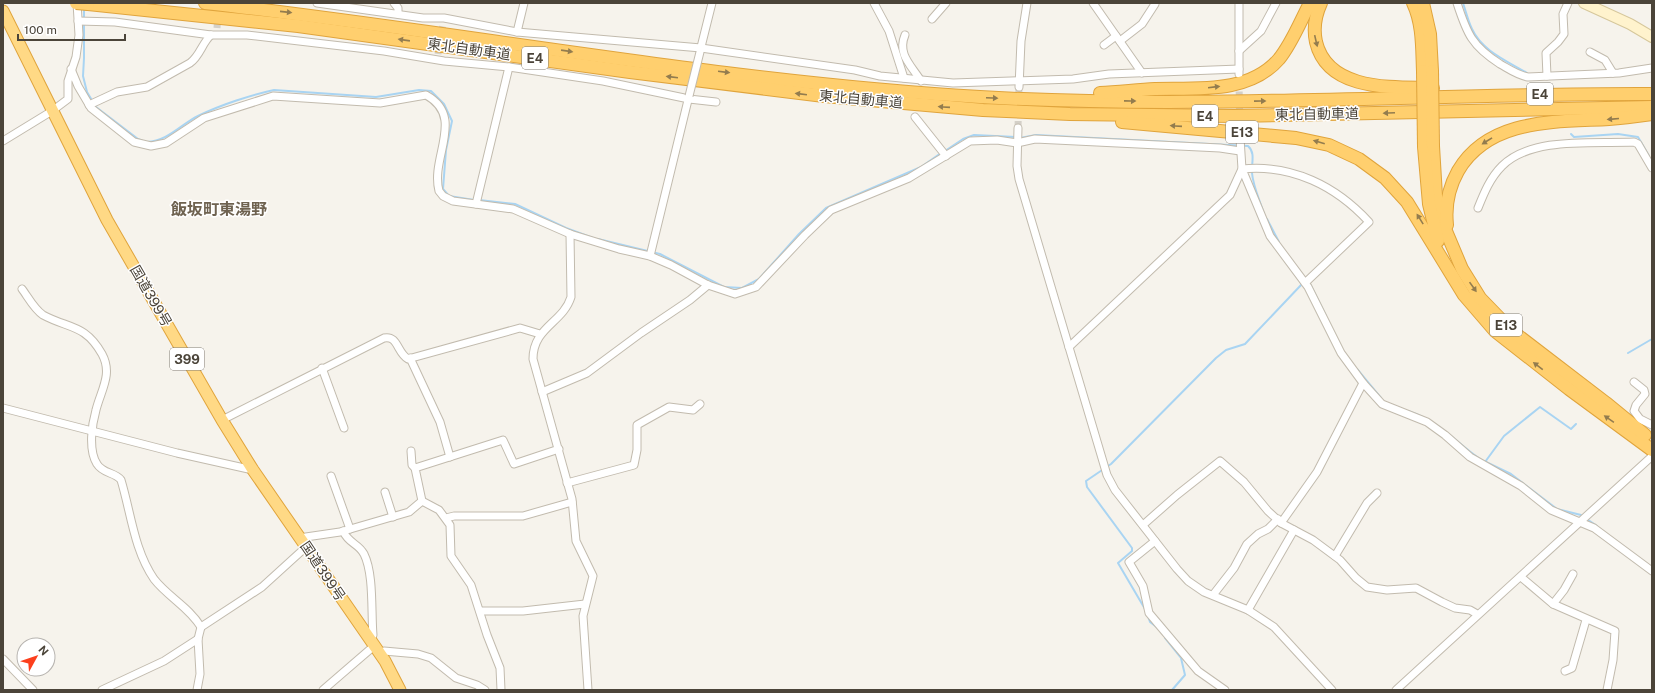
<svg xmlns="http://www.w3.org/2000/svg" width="1655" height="693" viewBox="0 0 1655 693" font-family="'Public Sans','Noto Sans JP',sans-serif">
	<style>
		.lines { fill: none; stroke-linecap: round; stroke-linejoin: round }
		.stream { stroke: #a9d4f2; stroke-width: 2 }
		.minor-tunnel { stroke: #d4d0c8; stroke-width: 7; stroke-dasharray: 7 3.5; stroke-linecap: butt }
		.minor-casing { stroke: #c2bbae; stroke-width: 9 }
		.secondary-casing { stroke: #d6c79b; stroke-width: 12 }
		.trunk-casing { stroke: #e0a43c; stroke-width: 13 }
		.motorway-casing { stroke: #e0a43c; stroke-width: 14 }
		.minor { stroke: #fff; stroke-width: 7 }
		.secondary { stroke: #fff3cd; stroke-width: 10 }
		.trunk { stroke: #ffd985; stroke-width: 11 }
		.motorway { stroke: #ffcf6e; stroke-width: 12 }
		.minor-bridge-casing { stroke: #c2bbae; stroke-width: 9; stroke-linecap: butt }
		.motorway-bridge-casing { stroke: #e0a43c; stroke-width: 14; stroke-linecap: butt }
		.minor-bridge { stroke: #fff; stroke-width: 7 }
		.motorway-bridge { stroke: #ffcf6e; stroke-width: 12 }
		.oneway { fill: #937c4e }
		.labels { text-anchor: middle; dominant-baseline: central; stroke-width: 3; stroke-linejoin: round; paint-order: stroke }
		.shield { fill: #fff; stroke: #817c74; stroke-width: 1 }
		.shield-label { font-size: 13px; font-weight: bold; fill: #4b4439 }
		.street-label { font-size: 14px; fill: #4b4439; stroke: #fff }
		.quarter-label { font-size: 16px; font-weight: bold; fill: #6e6250; stroke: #fff }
	</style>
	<rect width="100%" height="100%" fill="#f6f3ec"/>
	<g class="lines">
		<g class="stream">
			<path d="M 1463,3 C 1466,12 1468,21 1472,29 C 1482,51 1507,61 1527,73"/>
			<polyline points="84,9 84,58 83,76 87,92 96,107 138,139 143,141"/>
			<polyline points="1571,134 1574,137 1618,134 1638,137 1649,156"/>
			<path d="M 1020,138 L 1036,135 L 1248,146 C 1256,153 1251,164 1252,173 C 1253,186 1260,201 1264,214"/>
			<path d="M 147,142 C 168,141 180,125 198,116 C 220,105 251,95 274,90 L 376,97 L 419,90 L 431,91 L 444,104 L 452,121 L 446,150 L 443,189 L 449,196 L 474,200"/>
			<polyline points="945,151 963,139 974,135 1016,137"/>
			<polyline points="479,200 515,204 566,228 593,238"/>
			<polyline points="1267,219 1279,242"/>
			<polyline points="598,239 660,254 724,287 742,288 759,279 799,234 826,208 921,167 941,153"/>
			<polyline points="1309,282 1326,316"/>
			<polyline points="1628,353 1652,339"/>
			<polyline points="1357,369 1381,398"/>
			<path d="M 1408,411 C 1441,422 1454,441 1480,459"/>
			<polyline points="1485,462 1504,436 1540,407 1571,429 1576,424"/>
			<polyline points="1486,462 1511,474 1557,509 1581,515 1597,526"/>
			<polyline points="1145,609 1118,563 1132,551 1132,548 1087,487 1086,481 1111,464 1216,358 1226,350 1245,344 1302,284"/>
			<polyline points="1148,616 1150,622 1158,628"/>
			<polyline points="1165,638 1181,658 1185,675 1172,690"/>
		</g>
		<g class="minor-tunnel">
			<polyline points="217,28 219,3"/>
			<polyline points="438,54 443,24"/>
			<polyline points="1239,81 1240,136"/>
			<polyline points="1018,128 1019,87"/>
		</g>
		<g class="minor-casing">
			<g id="minor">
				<polyline points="317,3 423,18 444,18 517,32 701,48 855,70 880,76 953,83 1073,79 1109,74 1239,69"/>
				<polyline points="394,3 398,8 398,14"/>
				<polyline points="874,3 889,31 904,78"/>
				<polyline points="1093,3 1142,73"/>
				<path d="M 1457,3 C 1467,34 1472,46 1500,64 C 1509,69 1517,75 1528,77 L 1619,73 L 1652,68"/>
				<polyline points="932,19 946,3"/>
				<polyline points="78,21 115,22 211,35 247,35 384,51 444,61 509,67 603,81 689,99 716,102"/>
				<polyline points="517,32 524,3"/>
				<path d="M 905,35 C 897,54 911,65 921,81"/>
				<polyline points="1120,41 1142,24 1155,4"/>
				<polyline points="1104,45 1116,36"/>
				<polyline points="700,51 712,3"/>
				<polyline points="1239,51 1261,31 1276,3"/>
				<polyline points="1590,52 1605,60 1613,73"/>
				<path d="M 71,69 L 78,86 L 91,108 L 134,142 L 151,146 L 166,143 L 204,118 L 273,96 L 380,103 L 426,95 C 466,117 430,157 439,191 L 443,196 L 453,201 L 513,209 L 570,234 L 619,249 L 650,256 L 671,265 L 708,285 L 735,294 L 756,287 L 805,235 L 831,210 L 909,178 L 970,141 L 997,140 L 1017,143 L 1035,139 L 1220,148 L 1240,151"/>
				<polyline points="1239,74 1239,3"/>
				<polyline points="1547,76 1546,53 1558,42 1564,34 1563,14 1568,3"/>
				<polyline points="1019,87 1021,41 1027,3"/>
				<path d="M 89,105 L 117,92 L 147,87 L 190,63 C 200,56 202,43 211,35"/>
				<polyline points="915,117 946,156"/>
				<polyline points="1018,128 1017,166 1019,179 1107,475 1115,490 1177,569 1188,581 1204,592 1248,610 1274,627 1332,690"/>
				<polyline points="3,141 52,111 68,99 68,81 76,57 79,35 77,3"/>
				<polyline points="476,204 509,67"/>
				<path d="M 1478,208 C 1484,193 1490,178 1502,166 C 1532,136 1595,144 1634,142 L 1638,144 L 1652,168"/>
				<path d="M 570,234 L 571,297 C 563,323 533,327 533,359 L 572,499 L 576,541 L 593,576 L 583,616 L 588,690"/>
				<polyline points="650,256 689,96"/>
				<path d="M 1305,283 L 1369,222 C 1336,186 1292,164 1242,169 L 1270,236 L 1308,287 L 1341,353 L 1363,383 L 1382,404 L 1427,422 L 1445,435 L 1470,457 L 1521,486 L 1551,510 L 1594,528 L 1652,571"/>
				<path d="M 22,289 C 28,297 34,309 43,315 C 69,329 85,324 102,354 C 113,374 101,390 96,410 C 92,424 88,450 97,464 C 103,474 115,472 121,480 C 131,513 134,550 154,579 C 168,597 189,607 201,627 L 198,639 L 200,674 L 197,690"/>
				<polyline points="1069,347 1230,195 1242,169 1240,138"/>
				<polyline points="410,358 440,422 450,457"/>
				<polyline points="322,368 344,428"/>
				<polyline points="1634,382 1644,390 1645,394 1636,405 1634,411 1640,419 1652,425"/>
				<polyline points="542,392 587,373 641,333 690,300 708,285"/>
				<polyline points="3,408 177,453 253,470"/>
				<path d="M 222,420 L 384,338 C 398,335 397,353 408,359 L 520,328 L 540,334"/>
				<polyline points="411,451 412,465 415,468"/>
				<polyline points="331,476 350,529"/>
				<polyline points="567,483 634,465 637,450 637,425 669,407 693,410 700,404"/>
				<polyline points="385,492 393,517"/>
				<polyline points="422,501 439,510 450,525 451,556 471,585 487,635 500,668 501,690"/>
				<polyline points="446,518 454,516 523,516 572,502"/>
				<polyline points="1281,523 1317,472 1363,383"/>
				<polyline points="1143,525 1177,495 1220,461 1244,482 1268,511 1281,523 1313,540 1340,560 1356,578 1367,587 1387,590 1416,588 1442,602 1455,608 1470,610 1477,614"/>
				<path d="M 343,531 C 349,544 358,543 364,554 C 374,574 371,612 373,635 L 370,641"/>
				<polyline points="299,538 340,532 409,512 422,501 415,468 503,440 514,464 559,449"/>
				<polyline points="1155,541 1129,562 1143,586 1149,613 1198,671 1225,690"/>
				<polyline points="1335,556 1367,503 1377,493"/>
				<polyline points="1521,577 1553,604 1615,631 1613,660 1607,690"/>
				<polyline points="1213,595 1234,568 1247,544 1258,534 1268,529 1278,519"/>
				<polyline points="1553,604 1564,590 1573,574"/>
				<polyline points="1248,610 1294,530"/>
				<polyline points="480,611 523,611 585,604"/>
				<polyline points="201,627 262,587 306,547"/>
				<polyline points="379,653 384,651 418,654 431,658 456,678 477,685 485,690"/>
				<polyline points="3,659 33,690"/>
				<polyline points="1565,671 1572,668 1586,620"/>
				<polyline points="102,690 164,661 198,639"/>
				<polyline points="323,690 374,646"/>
				<polyline points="1396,690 1650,458"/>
			</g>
		</g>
		<g class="secondary-casing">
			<polyline id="secondary" points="1584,3 1630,24 1652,37"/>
		</g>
		<g class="trunk-casing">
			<polyline id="trunk" points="3,11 107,220 222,420 253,470 385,661 400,690"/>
		</g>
		<g class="motorway-casing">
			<g id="motorway">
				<path d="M 205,3 C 464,32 721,82 980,97 C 1204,110 1428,93 1652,94"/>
				<path d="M 1321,3 C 1315,16 1313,28 1316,42 C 1328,92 1394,87 1433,88"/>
				<path d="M 1413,3 C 1423,24 1422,48 1423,71"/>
				<polyline points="1423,3 1430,34 1432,71"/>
				<polyline points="88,4 298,26 630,72 824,96 983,110 1070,114 1234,116 1652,107"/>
				<path d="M 1100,93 C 1119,92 1137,90 1155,89 C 1197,88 1249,94 1279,59 C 1292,43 1300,22 1310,3"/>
				<polyline points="1122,122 1296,138 1329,145 1359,159 1385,178 1407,202 1464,295 1495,331 1569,389 1652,450"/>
				<polyline points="1433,146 1436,196 1443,224 1462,269 1480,298 1512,331 1606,403 1645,435"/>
				<polyline points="1424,147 1429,204 1438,241"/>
				<path d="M 1447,225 C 1445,206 1449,187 1458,171 C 1489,118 1556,122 1609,119 C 1624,118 1638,116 1652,114"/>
			</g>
		</g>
		<use href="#minor" class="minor"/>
		<use href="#secondary" class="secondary"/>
		<use href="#trunk" class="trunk"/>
		<use href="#motorway" class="motorway"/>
		<g class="minor-bridge-casing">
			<polyline id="minor-bridge" points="689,96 700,52"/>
		</g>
		<g class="motorway-bridge-casing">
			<g id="motorway-bridge">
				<polyline points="76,3 88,4"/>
				<polyline points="1423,71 1424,147"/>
				<polyline points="1432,71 1433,146"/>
			</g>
		</g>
		<use href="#minor-bridge" class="minor-bridge"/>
		<use href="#motorway-bridge" class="motorway-bridge"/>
	</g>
	<defs><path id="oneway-solid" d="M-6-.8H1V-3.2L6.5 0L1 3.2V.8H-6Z"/></defs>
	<g class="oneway">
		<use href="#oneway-solid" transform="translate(286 12) rotate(6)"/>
		<use href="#oneway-solid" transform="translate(404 40) rotate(-172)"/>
		<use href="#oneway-solid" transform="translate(1316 41) rotate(77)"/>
		<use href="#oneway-solid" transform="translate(567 51) rotate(8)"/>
		<use href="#oneway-solid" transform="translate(724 72) rotate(7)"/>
		<use href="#oneway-solid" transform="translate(672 77) rotate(-173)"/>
		<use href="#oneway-solid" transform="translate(1214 87) rotate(-7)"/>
		<use href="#oneway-solid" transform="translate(801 94) rotate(-173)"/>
		<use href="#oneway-solid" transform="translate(992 98) rotate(2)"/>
		<use href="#oneway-solid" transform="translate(1130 101) rotate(1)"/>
		<use href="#oneway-solid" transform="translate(1260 101) rotate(-1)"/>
		<use href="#oneway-solid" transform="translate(944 107) rotate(-176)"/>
		<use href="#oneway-solid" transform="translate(1389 113) rotate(178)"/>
		<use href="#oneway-solid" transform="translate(1613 119) rotate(175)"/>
		<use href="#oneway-solid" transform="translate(1176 126) rotate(-176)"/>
		<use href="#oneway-solid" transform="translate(1487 141) rotate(148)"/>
		<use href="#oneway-solid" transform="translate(1319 142) rotate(-164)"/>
		<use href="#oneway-solid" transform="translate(1420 219) rotate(-122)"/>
		<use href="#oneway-solid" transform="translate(1473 287) rotate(55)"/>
		<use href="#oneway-solid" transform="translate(1538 366) rotate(-143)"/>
		<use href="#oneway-solid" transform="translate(1609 419) rotate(-145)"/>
	</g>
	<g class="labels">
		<g class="shield">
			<rect x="522" y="47" width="26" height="22" rx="3"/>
			<rect x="1527" y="83" width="26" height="22" rx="3"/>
			<rect x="1192" y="105" width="26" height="22" rx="3"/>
			<rect x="1226" y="121" width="32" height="22" rx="3"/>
			<rect x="1490" y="314" width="32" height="22" rx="3"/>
			<rect x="170" y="348" width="34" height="22" rx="3"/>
		</g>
		<g class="shield-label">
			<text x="535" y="58">E4</text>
			<text x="1540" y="94">E4</text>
			<text x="1205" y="116">E4</text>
			<text x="1242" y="132">E13</text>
			<text x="1506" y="325">E13</text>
			<text x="187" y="359">399</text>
		</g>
		<g class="street-label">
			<text transform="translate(469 49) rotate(8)">東北自動車道</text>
			<text transform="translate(861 99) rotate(5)">東北自動車道</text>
			<text transform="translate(1317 114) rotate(-1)">東北自動車道</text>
			<text transform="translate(151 296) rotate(60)">国道399号</text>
			<text transform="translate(323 571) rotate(56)">国道399号</text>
		</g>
		<g class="quarter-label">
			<text x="219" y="209">飯坂町東湯野</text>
		</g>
	</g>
	<rect width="1655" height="693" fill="none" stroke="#4b4439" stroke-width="8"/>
	<g transform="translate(36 657) rotate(50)"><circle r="19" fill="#ffffff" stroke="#b7b4b0"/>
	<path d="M0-3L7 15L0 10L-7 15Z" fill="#fc3f1d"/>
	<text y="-6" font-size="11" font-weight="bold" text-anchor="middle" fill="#4b4439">N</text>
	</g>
	<path d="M18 34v6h107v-6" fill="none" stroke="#4b4439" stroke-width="2"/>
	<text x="24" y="34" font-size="12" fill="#4b4439" stroke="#ffffff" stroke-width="3" paint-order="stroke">100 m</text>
</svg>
